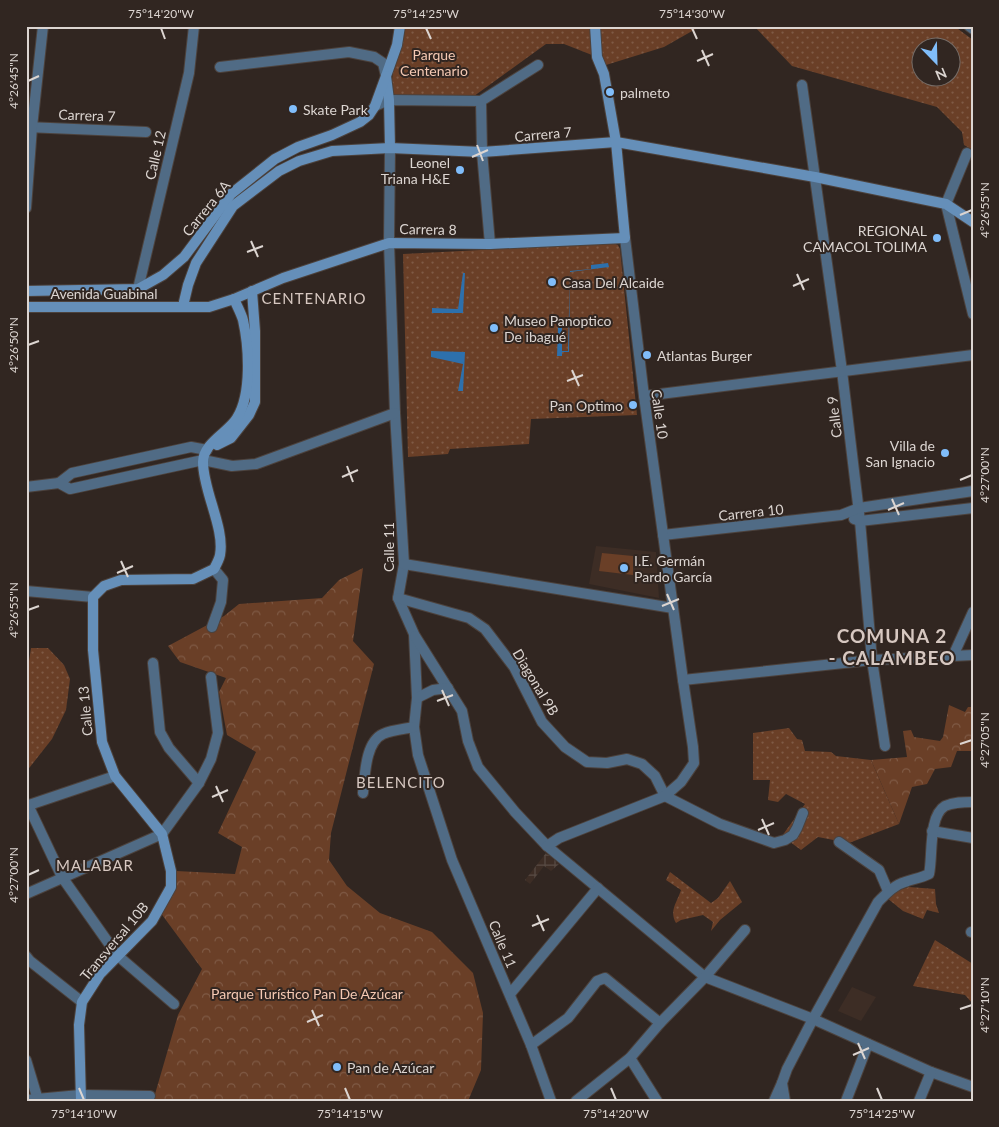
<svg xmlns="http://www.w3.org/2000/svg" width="999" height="1127" viewBox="0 0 999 1127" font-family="Lato,sans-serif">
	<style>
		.built { fill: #3d2d25 }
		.industrial { fill: url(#industrial-grid) }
		.green { fill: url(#green-dots); fill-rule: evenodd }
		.forest { fill: url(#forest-crowns) }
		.pitch { fill: #6a3f27 }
		.water { fill: #2d70ac }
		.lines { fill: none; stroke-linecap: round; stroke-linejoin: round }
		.street-casing { stroke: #4c423d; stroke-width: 12 }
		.secondary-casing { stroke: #4c423d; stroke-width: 12 }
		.street { stroke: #506b85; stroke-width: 10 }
		.secondary { stroke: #658fb9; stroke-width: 10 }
		.ticks { fill: none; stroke: #dcd5d1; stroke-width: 2 }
		.poi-dot { fill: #80bdfa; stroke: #312621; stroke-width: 2 }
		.labels { text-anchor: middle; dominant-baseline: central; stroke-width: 4; stroke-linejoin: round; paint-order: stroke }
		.park-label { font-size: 14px; fill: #f5c9b3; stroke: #312621 }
		.poi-label { font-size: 14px; fill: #dcd5d1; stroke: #312621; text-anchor: start }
		.street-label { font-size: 14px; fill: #dcd5d1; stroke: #312621 }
		.neighbourhood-label { font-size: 15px; letter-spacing: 1px; fill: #d7c8c1; stroke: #312621 }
		.district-label { font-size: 19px; font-weight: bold; letter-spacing: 1px; fill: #d7c8c1; stroke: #312621 }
		.neatline { fill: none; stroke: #dcd5d1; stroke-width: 2 }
		.ticks-label { font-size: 12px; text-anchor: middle; fill: #dcd5d1 }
	</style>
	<defs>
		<pattern id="industrial-grid" width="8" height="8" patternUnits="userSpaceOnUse" patternTransform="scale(1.25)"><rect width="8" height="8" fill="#3d2d25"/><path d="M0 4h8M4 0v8" fill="none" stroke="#584b44"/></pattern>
		<pattern id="green-dots" width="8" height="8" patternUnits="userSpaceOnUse" patternTransform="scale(1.25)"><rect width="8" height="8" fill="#6a3f27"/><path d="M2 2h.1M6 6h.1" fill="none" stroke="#7f5a45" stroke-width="1.8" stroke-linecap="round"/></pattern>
		<pattern id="forest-crowns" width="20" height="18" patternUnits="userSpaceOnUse" patternTransform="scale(1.25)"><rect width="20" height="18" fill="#6a3f27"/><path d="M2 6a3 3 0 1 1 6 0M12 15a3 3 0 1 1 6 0" fill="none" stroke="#7f5a45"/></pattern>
	</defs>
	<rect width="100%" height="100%" fill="#312621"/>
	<g class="built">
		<polygon points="596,546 656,552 659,598 589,584"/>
		<polygon points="852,987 876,997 861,1021 838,1011"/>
	</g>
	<polygon class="industrial" points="546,853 559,864 551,871 544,866 530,884 525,880"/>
	<g class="green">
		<polygon points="404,26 701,26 664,47 606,65 597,57 564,44 546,44 470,99 389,100 397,45"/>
		<path d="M 754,26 L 954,26 L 973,40 L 973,150 L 964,145 L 962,132 L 937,107 L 792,66 ZM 922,48 L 952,48 L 952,78 L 922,78 Z"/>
		<polygon points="613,243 618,245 620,249 637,415 531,419 529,444 450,449 448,454 408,457 403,254"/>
		<polygon points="31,648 48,648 64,665 70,679 66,710 52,739 26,772 26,681"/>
		<polygon points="789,728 797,739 802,740 805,751 831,752 836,756 871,760 899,824 849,843 818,837 801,850 782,836 805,804 786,794 778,802 768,800 770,780 753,780 753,733"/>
		<path d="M 670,872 L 711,903 L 718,898 L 730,881 L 742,902 L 720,920 L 711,931 L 713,922 L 703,915 L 681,920 L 676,923 C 669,910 677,903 681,890 L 666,880 Z"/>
		<polygon points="909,887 935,889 936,904 939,913 927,910 923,919 903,911 887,898 899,890"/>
		<polygon points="935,940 973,964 973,1004 965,995 913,986"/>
	</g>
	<g class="forest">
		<polygon points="363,568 353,641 374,664 331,833 329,860 347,886 380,913 432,932 473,973 483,1013 481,1070 468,1101 153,1101 178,1015 202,969 160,912 177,886 176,871 235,874 242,847 218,833 256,752 227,735 219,692 226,678 180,662 168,646 224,616 239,604 322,598 339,580"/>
		<polygon points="949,705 965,712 968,707 973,707 973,751 957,751 951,767 935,769 927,784 912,787 899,824 871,760 907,757 903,731 911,730 914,737 940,741 943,737"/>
	</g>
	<polygon class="pitch" points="602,553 633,556 633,575 599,571"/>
	<g class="water">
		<polygon points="608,263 609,267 570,272 569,352 562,352 562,356 557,356 558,327 562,327 562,351 568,351 570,271 591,269 591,265"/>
		<polygon points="463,273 465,273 463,313 432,313 432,308 458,309"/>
		<polygon points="431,351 465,352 463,391 458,391 463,364 431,357"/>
	</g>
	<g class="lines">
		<g class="street-casing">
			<g id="street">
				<polyline points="969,26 973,29"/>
				<polyline points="220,67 349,52 374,57 383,63 386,76"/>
				<polyline points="802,85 842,371 860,521 872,660 885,746"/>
				<polyline points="481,101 482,152 490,244"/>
				<polyline points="375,106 389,100 481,101 538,65"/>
				<polyline points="26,127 146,132"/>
				<polyline points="390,148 389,243 395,413 404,564 398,598 414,634 417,698 414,727 418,755 452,860 531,1045 551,1101"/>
				<polyline points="967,153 946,204 973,314"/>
				<polyline points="26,208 32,127 43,26"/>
				<polyline points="138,289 189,73 194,26"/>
				<polyline points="644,396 973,355"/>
				<polyline points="59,483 72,473 191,447 207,450"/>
				<polyline points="26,487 59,483 70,489 203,460 232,466 256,464 395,413"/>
				<polyline points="854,519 860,521 973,508"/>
				<polyline points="663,535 841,515 859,508 973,491"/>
				<polyline points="404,564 673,608"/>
				<polyline points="26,591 93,597"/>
				<polyline points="398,598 469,618 485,629 514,667 542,722 565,747 587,762 607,763 627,759 642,764 655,776 665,796 720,824 774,843 785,840 793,835 797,828 803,813"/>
				<polyline points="212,627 221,602 223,580 214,569"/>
				<polyline points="415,636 462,711 468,741 478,767 515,812 547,846 705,977 813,1019 931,1072 973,1087"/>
				<polyline points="953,656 973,612"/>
				<polyline points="153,663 160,732 169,748 199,783"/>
				<polyline points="683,680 872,660 973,655"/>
				<polyline points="417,698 433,690 448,688"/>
				<path d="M 363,793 C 365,776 365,742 383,734 C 392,730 404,729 414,727"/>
				<polyline points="28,805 62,877 117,955 174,1004"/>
				<polyline points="26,806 115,776"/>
				<polyline points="932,831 973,838"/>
				<polyline points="839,842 879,870 888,891"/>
				<polyline points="547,846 559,838 665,796 681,782 694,763 693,747 683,680 644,396 625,238"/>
				<polyline points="26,894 162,834 199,783 211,759 218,733 211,677"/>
				<polyline points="971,932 973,932"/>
				<polyline points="26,956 30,961 82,1002"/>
				<polyline points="510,994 598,888"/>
				<polyline points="531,1045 568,1018 597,981 605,978 660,1023"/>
				<polyline points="630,1058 657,1101"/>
				<polyline points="26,1060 38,1100"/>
				<polyline points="26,1100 80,1095 150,1096"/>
				<polyline points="576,1101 630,1058 660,1023 705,977 745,930"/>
				<polyline points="774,1101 782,1083"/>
				<path d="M 785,1101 L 782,1083 L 787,1069 L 813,1019 L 878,902 C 886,894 894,885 905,882 C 913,879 921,878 929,874 C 933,857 928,816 945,806 C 954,802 963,802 973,802"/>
				<polyline points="846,1101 868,1044"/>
				<polyline points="919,1101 931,1072"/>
			</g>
		</g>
		<g class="secondary-casing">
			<g id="secondary">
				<polyline points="390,148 389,100 386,76 397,45 400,26"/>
				<polyline points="26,291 138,289 163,275 184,257 231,194 275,159 298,147 332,135 360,122 369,115 375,106 386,76"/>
				<polyline points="183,306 188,285 196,263 233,206 279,171 299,161 332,151 390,148 482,152 616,142 815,177 946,204 973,222"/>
				<polyline points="26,307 209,307 234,299 283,278 389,243 490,244 625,238 616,142 604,74 597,57 595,26"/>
				<polyline points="217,445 231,438 249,415 255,402 255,331 252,291"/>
				<path d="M 81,1101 L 79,1025 L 82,1002 L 100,974 L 152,921 L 171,887 L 171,871 L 162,834 L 115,776 L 102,742 L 93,650 L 93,597 L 104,586 L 121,580 L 193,579 L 214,569 C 216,565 219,560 220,555 C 225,528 203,491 203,462 C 203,443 229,432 237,418 C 252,394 249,347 243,320 C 241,313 237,306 234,299"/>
			</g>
		</g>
		<use href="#street" class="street"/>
		<use href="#secondary" class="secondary"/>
	</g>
	<path class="ticks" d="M 161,28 L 165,39M 426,28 L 431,39M 692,28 L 697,39M 702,50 L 709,66M 697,61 L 713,54M 28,81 L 39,76M 477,145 L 483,161M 472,157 L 488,150M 960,215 L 972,210M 251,241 L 258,257M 247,252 L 263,246M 797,274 L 804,290M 793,286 L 809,279M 28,345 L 39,341M 572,370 L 579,386M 567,381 L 583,375M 347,466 L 353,482M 342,477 L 358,470M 960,480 L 972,475M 892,499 L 899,515M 888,510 L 904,503M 121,561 L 128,577M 117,573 L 133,566M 667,594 L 674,610M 662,606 L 679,599M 28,610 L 39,606M 442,690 L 449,706M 437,701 L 453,695M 960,744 L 972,740M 216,786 L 223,802M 212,797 L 228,790M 762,819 L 769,835M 758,830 L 774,823M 28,875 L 39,870M 537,915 L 544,931M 532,926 L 549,919M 960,1009 L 972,1005M 312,1010 L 319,1026M 307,1022 L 323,1015M 858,1043 L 865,1059M 853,1055 L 869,1048M 79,1088 L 84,1100M 345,1088 L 350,1100M 611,1088 L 616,1100M 877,1088 L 882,1100"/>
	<g class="poi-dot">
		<circle cx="610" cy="92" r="5"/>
		<circle cx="293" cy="109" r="5"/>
		<circle cx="460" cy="170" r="5"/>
		<circle cx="937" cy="238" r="5"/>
		<circle cx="552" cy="282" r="5"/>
		<circle cx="494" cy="328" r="5"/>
		<circle cx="647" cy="355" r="5"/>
		<circle cx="633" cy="405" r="5"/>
		<circle cx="945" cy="453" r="5"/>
		<circle cx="624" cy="568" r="5"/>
		<circle cx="337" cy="1067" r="5"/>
	</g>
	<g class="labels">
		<g class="park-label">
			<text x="434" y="54">Parque<tspan x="434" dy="16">Centenario</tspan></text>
			<text x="307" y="993">Parque Turístico Pan De Azúcar</text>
		</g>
		<g class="poi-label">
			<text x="620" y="92">palmeto</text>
			<text x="303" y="109">Skate Park</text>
			<text x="450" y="162" text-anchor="end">Leonel<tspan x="450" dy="16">Triana H&amp;E</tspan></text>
			<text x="927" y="230" text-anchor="end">REGIONAL<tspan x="927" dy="16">CAMACOL TOLIMA</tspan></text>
			<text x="562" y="282">Casa Del Alcaide</text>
			<text x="504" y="320">Museo Panoptico<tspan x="504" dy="16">De ibagué</tspan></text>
			<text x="657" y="355">Atlantas Burger</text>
			<text x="623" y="405" text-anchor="end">Pan Optimo</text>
			<text x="935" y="445" text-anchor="end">Villa de<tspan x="935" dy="16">San Ignacio</tspan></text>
			<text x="634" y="560">I.E. Germán<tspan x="634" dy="16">Pardo García</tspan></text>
			<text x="347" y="1067">Pan de Azúcar</text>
		</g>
		<g class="street-label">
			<text transform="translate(87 115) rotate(2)">Carrera 7</text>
			<text transform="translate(543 134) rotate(-5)">Carrera 7</text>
			<text transform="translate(155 155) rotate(-77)">Calle 12</text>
			<text transform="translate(206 208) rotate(-51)">Carrera 6A</text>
			<text transform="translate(428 229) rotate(1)">Carrera 8</text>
			<text x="104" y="293">Avenida Guabinal</text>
			<text transform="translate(660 414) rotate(82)">Calle 10</text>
			<text transform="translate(834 417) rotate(-97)">Calle 9</text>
			<text transform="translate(751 512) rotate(-6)">Carrera 10</text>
			<text transform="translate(388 547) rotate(-90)">Calle 11</text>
			<text transform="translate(536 682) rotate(59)">Diagonal 9B</text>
			<text transform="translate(85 711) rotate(-95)">Calle 13</text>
			<text transform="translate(114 941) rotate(-50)">Transversal 10B</text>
			<text transform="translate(503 944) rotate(67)">Calle 11</text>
		</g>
		<g class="neighbourhood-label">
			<text x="314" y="298">CENTENARIO</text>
			<text x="401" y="782">BELENCITO</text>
			<text x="95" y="865">MALABAR</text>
		</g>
		<g class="district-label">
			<text x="892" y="635">COMUNA 2<tspan x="892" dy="22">- CALAMBEO</tspan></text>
		</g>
	</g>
	<rect width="999" height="1127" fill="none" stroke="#312621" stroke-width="55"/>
	<g transform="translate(936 62) rotate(157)"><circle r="24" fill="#312621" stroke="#756c67"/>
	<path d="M0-4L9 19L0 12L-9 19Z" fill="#80bdfa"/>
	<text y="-8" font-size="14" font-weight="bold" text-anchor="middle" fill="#dcd5d1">N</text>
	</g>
	<rect x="28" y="28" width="944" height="1072" class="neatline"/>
	<g class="ticks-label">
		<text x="161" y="18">75°14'20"W</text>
		<text x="426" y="18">75°14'25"W</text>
		<text x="692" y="18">75°14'30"W</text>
		<text transform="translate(14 81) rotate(-90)" y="4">4°26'45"N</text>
		<text transform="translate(985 210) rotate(-90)" y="4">4°26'55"N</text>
		<text transform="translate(14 345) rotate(-90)" y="4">4°26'50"N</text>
		<text transform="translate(985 475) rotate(-90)" y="4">4°27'00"N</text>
		<text transform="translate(14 610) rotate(-90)" y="4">4°26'55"N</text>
		<text transform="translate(985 740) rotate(-90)" y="4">4°27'05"N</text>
		<text transform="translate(14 875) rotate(-90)" y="4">4°27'00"N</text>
		<text transform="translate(985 1005) rotate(-90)" y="4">4°27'10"N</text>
		<text x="84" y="1118">75°14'10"W</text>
		<text x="350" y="1118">75°14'15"W</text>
		<text x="616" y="1118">75°14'20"W</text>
		<text x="882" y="1118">75°14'25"W</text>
	</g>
</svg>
